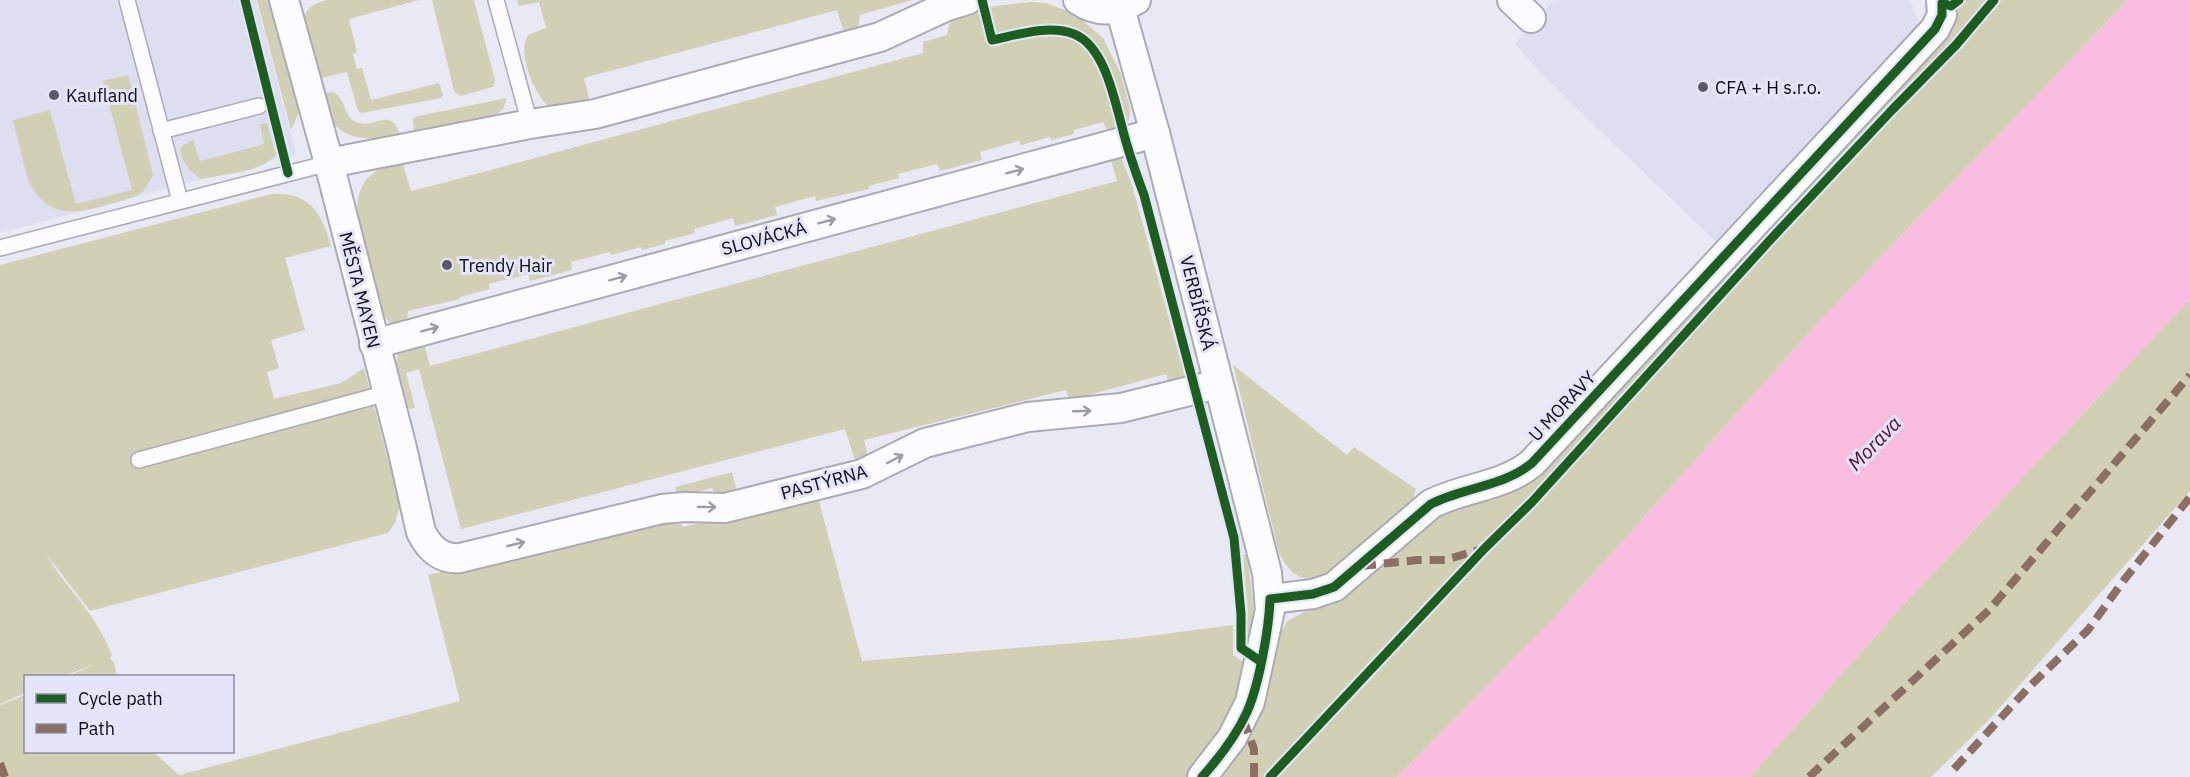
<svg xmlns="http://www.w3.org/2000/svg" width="2190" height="777" viewBox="0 0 2190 777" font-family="'IBM Plex Sans',sans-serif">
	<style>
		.built { fill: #dedef1 }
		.green { fill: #d1d0b5 }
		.water { fill: #f8bce0 }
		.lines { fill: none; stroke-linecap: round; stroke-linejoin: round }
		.service-casing { stroke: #abaab9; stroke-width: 18 }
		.minor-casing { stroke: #abaab9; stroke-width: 32 }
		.service { stroke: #fcfcfe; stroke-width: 15 }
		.minor { stroke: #fcfcfe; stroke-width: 28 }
		.quiet { stroke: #8d6e63; stroke-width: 8; stroke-dasharray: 15 8; stroke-linecap: butt }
		.cycleway-casing { stroke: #e4e4fa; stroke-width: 13 }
		.cycleway { stroke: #1b5e20; stroke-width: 9 }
		.oneway { stroke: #9c9ca4 }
		.poi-dot { fill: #5a5969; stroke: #e4e4fa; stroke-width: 2 }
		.labels { text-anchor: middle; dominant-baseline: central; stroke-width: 6; stroke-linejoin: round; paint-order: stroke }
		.poi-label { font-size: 18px; fill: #0d0b1d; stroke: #e4e4fa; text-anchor: start }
		.street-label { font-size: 18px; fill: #0d0b1d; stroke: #e4e4fa }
		.water-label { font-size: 20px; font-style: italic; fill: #550b3b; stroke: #e4e4fa }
	</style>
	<rect width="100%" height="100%" fill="#e9e9f5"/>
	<g class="built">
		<polygon points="0,0 256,0 296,154 0,233"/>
		<polygon points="1554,0 1910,0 1920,25 1720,246 1546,78 1515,44"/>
	</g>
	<g class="green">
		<polygon points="257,0 270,0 299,112 291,130"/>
		<path d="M 327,0 L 419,0 L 349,19 L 357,52 L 353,54 L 357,69 L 362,68 L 371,100 L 439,83 L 443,95 L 441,98 L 362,113 L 358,111 L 347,72 L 321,78 L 304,16 C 310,5 316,3 327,0 Z"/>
		<polygon points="432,0 474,0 495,80 493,87 460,96 454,91"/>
		<path d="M 517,0 L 912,0 L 860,15 L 858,29 L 844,33 L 837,10 L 584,78 L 590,102 L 551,109 C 535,96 516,53 528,35 L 546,28 L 539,2 L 519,6 Z"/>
		<polygon points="1953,0 2128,0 1824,316 1553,619 1397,777 1214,777 1265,698 1279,637 1287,621 1304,612 1332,605 1341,599 1427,520 1517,483"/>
		<path d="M 1031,2 L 1046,3 L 1075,14 L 1103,38 L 1121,74 L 1130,108 L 1129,120 L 1121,131 L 1111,133 L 1107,130 L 1103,122 L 1074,130 L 1074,134 L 1051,140 L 1050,137 L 1021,145 L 1019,141 L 980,152 L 982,160 L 940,171 L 937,164 L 898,174 L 899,178 L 869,186 L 869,189 L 816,201 L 815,196 L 775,207 L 777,215 L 735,226 L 733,218 L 694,229 L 695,233 L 665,241 L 665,244 L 642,250 L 641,247 L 611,255 L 610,252 L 571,262 L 572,270 L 530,281 L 528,274 L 489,284 L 490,289 L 460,297 L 460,299 L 408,311 L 407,322 L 397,325 L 389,322 L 383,314 L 357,221 C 356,183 366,171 402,161 L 411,191 L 435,185 L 923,53 L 923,42 L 947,35 L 950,21 C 970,6 1006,5 1031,2 Z"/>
		<path d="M 128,75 L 153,175 L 143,192 L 134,197 C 93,208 52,230 28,180 L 13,120 L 50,110 L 76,204 L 132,190 L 103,81 Z"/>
		<path d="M 333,92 C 346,98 343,116 356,122 C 375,130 391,105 400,135 C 377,139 343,144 330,117 C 327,110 326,101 323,93 Z"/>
		<polygon points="507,98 503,109 492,118 414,132 413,119 418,116"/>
		<path d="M 267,123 L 276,155 C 260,173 224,174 201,179 C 188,170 183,164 180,149 L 183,145 L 193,140 L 200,161 L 264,144 L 260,124 Z"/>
		<polygon points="1120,154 1132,185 1187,384 1171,389 1166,374 1070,400 1066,390 864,440 869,460 856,463 845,429 461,529 419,369 406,373 415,408 409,409 396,363 398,354 408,347 424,343 430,366 1117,181 1111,160"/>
		<path d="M 271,194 C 309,191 322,213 331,246 L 285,258 L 305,330 L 271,340 L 279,368 L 267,372 L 274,399 L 341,383 L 364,368 L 400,505 L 395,523 L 388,533 L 90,611 L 46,554 C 66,589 99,616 112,656 L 110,658 L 114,663 L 117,676 L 69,676 L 97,663 L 65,676 L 26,676 L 25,693 L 0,704 L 0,265 Z"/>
		<polygon points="2190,299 2190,491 1988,721 1931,777 1750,777 1893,616"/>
		<path d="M 1233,365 L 1347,455 L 1354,447 L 1416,489 L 1413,499 L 1406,507 C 1392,520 1378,532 1364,545 C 1337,571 1303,602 1279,553 Z"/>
		<polygon points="732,472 737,491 734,495 715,494 712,488 678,497 675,487"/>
		<polygon points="817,494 862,661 1134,638 1233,625 1233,655 1245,663 1241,691 1231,717 1192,777 0,777 0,705 25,695 26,752 153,752 179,775 460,701 428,575 663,517 676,517 683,527"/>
		<polygon points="1247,554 1254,612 1249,648 1245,640 1248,613 1243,555"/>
	</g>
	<polygon class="water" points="2128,0 2190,0 2190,299 1893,616 1750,777 1397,777 1553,619 1824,316"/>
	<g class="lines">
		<g class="service-casing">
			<g id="service">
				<polyline points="127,0 180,201"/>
				<polyline points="496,0 530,124"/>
				<polyline points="161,131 259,106"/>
				<polyline points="0,248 329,163"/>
				<polyline points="139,460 387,393"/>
			</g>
		</g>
		<g class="minor-casing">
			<g id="minor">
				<path d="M 284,0 L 329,163 L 402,448 L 421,532 C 429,548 441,560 460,558 L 662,509 L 685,507 L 725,508 L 862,474 L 925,443 L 1028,417 L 1121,408 L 1218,384"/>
				<path d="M 1078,0 C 1097,13 1116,12 1136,0"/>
				<polyline points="1512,0 1531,18"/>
				<polyline points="1120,8 1155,133 1267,573 1270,610 1250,702 1232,738 1202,777"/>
				<polyline points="329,163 530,124 595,114 880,37 947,6 967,0"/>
				<polyline points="374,344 1155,133"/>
				<path d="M 1270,599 L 1313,594 L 1334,587 L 1431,504 C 1464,487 1503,487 1532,463 L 1935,29 L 1942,15 L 1941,0"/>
			</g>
		</g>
		<use href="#service" class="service"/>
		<use href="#minor" class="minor"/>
		<g class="quiet">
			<polyline points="1361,566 1418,560 1445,560 1482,549"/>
			<polyline points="1243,719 1254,749 1254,777"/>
			<polyline points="0,763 5,777"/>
			<polyline points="1954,769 2030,686 2088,630 2124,580 2190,497"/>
			<polyline points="1809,777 1989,610 2190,375"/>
		</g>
		<g class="cycleway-casing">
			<g id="cycleway">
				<polyline points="245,0 288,173"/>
				<path d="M 982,0 L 992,40 C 1017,35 1049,24 1074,34 C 1107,47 1116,108 1125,138 C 1130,157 1137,176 1144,195 L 1234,538 L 1241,614 L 1241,648 L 1260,661"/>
				<path d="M 1202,777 C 1219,758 1236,736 1247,712 C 1259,685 1269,629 1270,599 L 1313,594 L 1334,587 L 1431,504 C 1464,487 1503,487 1532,463 L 1935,29 L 1942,15 L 1942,3 L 1951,6 L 1959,0"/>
				<polyline points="1270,777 1485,548 1532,502 1771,239 1892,110 1956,45 1994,0"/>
			</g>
		</g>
		<use href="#cycleway" class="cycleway"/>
	</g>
	<defs><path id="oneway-shaft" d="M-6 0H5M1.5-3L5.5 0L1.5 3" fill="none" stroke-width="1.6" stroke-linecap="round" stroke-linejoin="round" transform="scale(1.5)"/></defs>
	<g class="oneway">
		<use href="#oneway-shaft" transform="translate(1015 171) rotate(-15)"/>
		<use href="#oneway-shaft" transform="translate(827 221) rotate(-15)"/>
		<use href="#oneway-shaft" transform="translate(618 278) rotate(-15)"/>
		<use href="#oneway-shaft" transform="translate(430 329) rotate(-15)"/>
		<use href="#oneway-shaft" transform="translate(1082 411) rotate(-2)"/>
		<use href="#oneway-shaft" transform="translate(895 459) rotate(-27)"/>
		<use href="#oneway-shaft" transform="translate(707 507) rotate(1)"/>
		<use href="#oneway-shaft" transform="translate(516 544) rotate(-14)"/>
	</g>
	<g class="poi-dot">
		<circle cx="1703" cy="87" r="6"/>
		<circle cx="54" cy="95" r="6"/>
		<circle cx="447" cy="265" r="6"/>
	</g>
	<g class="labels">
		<g class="poi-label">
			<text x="1715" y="87">CFA + H s.r.o.</text>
			<text x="66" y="95">Kaufland</text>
			<text x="459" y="265">Trendy Hair</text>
		</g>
		<g class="street-label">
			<text transform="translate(764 238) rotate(-15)">SLOVÁCKÁ</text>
			<text transform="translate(360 290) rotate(76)">MĚSTA MAYEN</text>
			<text transform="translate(1198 303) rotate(76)">VERBÍŘSKÁ</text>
			<text transform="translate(1562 406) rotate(-47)">U MORAVY</text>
			<text transform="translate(824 482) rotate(-15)">PASTÝRNA</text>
		</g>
		<g class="water-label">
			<text transform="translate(1874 443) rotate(-46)">Morava</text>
		</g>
	</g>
	<rect x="24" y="675" width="210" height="78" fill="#e4e4fa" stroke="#8e8da2" stroke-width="1.5"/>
	<rect x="36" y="694" width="30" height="9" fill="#1b5e20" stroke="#8e8da2" stroke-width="1.5"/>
	<text x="78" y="705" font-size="18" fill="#0d0b1d">Cycle path</text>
	<rect x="36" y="724" width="30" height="9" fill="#8d6e63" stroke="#8e8da2" stroke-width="1.5"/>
	<text x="78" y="735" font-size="18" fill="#0d0b1d">Path</text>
</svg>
